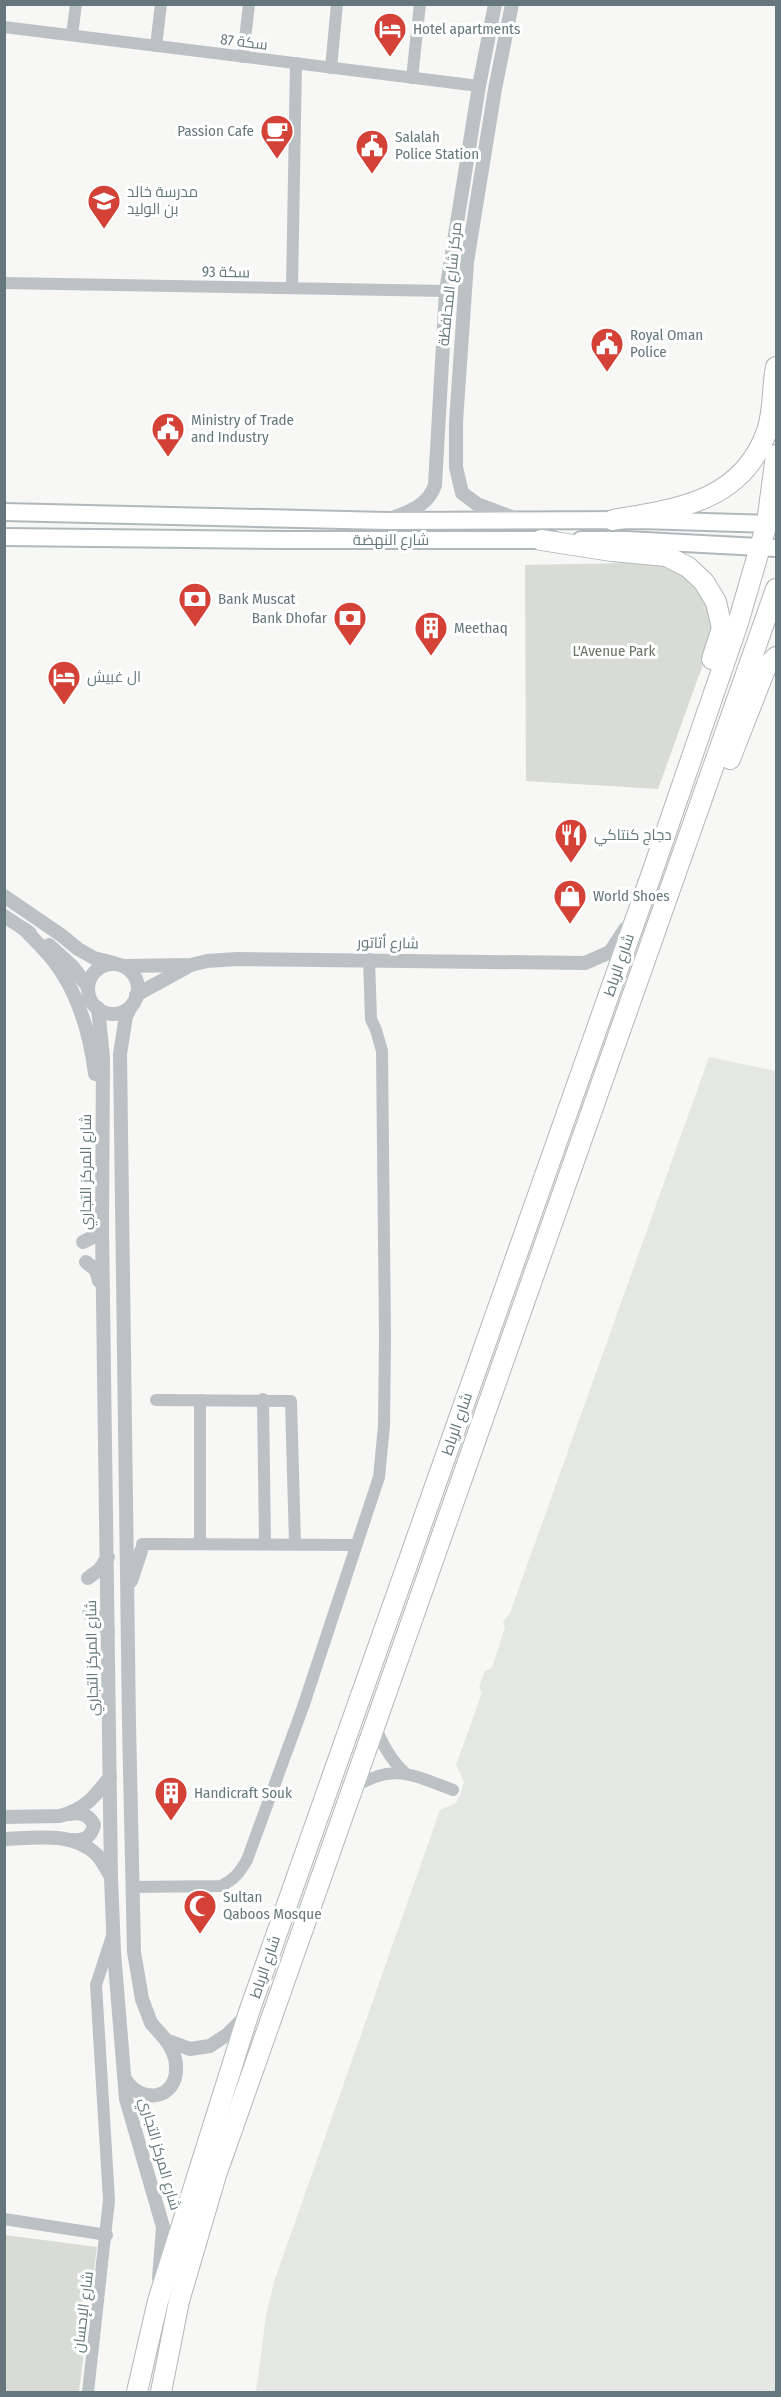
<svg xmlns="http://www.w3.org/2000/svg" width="781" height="2397" viewBox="0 0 781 2397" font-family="'Fira Sans Condensed',Cairo,sans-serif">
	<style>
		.built { fill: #e5e7e5 }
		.green { fill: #d8dcd4 }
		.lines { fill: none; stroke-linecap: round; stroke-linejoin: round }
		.secondary-casing { stroke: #b1b8bb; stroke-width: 20 }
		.trunk-casing { stroke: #b2b7b9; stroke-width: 22 }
		.minor { stroke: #bcc2c4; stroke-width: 12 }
		.tertiary { stroke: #bcc2c4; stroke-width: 14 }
		.secondary { stroke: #fff; stroke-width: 16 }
		.trunk { stroke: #fff; stroke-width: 20 }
		.labels { text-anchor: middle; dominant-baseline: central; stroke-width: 6; stroke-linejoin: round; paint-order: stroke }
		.poi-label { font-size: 15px; fill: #65777d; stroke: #fff; text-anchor: start }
		.street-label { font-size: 15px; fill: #65777d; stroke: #fff }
		.park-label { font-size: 15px; fill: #697663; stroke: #fff }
	</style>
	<rect width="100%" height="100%" fill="#f7f7f5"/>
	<polygon class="built" points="709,1057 776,1071 776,2392 256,2392 266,2315 274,2282 440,1810 456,1803 461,1793 464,1782 456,1765 482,1693 479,1688 485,1671 492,1668 505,1627 503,1622 510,1613"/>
	<g class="green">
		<polygon points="678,562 710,591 715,631 658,789 526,781 525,565"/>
		<polygon points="5,2235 97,2247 79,2392 5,2392"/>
	</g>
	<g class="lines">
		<g class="secondary-casing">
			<g id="secondary">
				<polyline points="4,512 387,521 640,520 776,524"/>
				<polyline points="4,537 286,540 553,540"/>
				<polyline points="581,540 626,540 776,548"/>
			</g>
		</g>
		<g class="trunk-casing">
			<g id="trunk">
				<path d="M 613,520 C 677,509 742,502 767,431 C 774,411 772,387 776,367"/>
				<polyline points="541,540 612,551 666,556 688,567 704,582 716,602 722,628 712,659"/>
				<polyline points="730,759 766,667 776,657"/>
				<polyline points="137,2392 158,2301 249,2012 653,870 738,623 767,523 776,455"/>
				<polyline points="161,2392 179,2301 216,2175 776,589"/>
			</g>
		</g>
		<g class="minor">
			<polyline points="4,27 479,86"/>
			<polyline points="72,35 76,4"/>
			<polyline points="156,46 161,4"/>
			<polyline points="243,57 249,4"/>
			<polyline points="331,68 337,4"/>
			<polyline points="412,78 420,4"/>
			<polyline points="4,283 446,291"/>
			<polyline points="292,288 296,63"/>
			<polyline points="263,1399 265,1544"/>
			<polyline points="156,1400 291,1401 295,1544"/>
			<polyline points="142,1544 356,1545"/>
			<polyline points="200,1544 200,1400"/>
			<path d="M 375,1725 C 382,1744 390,1759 405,1773"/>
			<path d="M 353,1788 C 393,1762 412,1775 453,1790"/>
			<path d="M 134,1887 L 221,1886 C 234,1880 240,1872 247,1860 L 303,1707 L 379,1477 L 384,1426 L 385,1337 L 382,1051 L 376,1030 L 371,1019 L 369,959"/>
			<polyline points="4,2219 107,2235"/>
			<polyline points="88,2392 109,2200 96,1985 112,1936"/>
		</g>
		<g class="tertiary">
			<polyline points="512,4 495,89 467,262 456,422 456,467 462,493 477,504 514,518"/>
			<path d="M 390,519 C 408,512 428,506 435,485 L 446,291 L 479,86 L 495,4"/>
			<polyline points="4,896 61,935 78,949 94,958 114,963"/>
			<polyline points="4,916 30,933"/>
			<path d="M 24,929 C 34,939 44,949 53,960 C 79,993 90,1034 95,1074"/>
			<polyline points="49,945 73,967 88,987"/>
			<circle cx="113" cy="989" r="25"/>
			<polyline points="124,966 191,965 207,961 237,959 585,963 610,952 625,929"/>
			<polyline points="136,995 187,967"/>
			<polyline points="133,1003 126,1016 120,1054 129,1724 134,1952 142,1999 151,2023 166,2040 190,2049 210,2046 228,2034 246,2016"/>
			<polyline points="98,1008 103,1058 102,1228 111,1878 114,1952 126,2099 163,2227 159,2278"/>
			<polyline points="83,1242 93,1237 98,1220"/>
			<polyline points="86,1262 96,1270 99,1281"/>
			<polyline points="88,1578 100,1569 108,1557"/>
			<polyline points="131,1581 141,1551"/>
			<polyline points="89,1614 100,1618 108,1632"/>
			<path d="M 69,1814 C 81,1812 89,1814 94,1825 C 91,1838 84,1841 72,1840"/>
			<path d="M 4,1817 L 60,1816 C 86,1809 94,1797 110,1777"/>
			<path d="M 4,1839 C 35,1838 73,1831 97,1855 C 102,1860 106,1869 110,1875"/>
			<path d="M 125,2079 C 141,2105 178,2100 176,2066 C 176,2056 171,2048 166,2040"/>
		</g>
		<use href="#secondary" class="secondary"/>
		<use href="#trunk" class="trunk"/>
	</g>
	<defs>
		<g id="hotel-pin" transform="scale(1.725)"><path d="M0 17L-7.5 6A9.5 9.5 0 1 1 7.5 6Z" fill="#d44137" stroke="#fff"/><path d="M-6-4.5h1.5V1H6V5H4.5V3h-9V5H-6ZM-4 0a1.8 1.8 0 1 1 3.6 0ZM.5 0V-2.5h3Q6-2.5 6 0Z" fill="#fff"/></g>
		<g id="cafe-pin" transform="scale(1.725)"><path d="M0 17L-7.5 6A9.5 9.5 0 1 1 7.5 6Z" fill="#d44137" stroke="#fff"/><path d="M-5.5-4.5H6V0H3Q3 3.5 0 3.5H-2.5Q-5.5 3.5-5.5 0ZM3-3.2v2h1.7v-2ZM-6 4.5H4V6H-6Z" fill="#fff"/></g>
		<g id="civic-pin" transform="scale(1.725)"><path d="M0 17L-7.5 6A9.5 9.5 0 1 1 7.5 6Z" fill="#d44137" stroke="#fff"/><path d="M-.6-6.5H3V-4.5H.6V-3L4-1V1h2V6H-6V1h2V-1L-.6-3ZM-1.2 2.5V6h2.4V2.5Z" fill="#fff"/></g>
		<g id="university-pin" transform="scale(1.725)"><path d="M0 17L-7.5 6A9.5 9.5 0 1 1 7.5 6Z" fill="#d44137" stroke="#fff"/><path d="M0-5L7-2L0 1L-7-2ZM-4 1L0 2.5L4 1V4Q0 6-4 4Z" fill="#fff"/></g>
		<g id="bank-pin" transform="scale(1.725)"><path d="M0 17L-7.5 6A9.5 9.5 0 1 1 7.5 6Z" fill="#d44137" stroke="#fff"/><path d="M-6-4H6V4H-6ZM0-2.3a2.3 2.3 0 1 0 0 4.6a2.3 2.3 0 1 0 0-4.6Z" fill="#fff"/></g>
		<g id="building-pin" transform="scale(1.725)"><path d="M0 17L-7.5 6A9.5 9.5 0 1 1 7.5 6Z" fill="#d44137" stroke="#fff"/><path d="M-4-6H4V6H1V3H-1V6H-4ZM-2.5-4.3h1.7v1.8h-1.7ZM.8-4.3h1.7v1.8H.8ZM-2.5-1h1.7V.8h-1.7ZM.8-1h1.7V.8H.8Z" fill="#fff"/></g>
		<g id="restaurant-pin" transform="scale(1.725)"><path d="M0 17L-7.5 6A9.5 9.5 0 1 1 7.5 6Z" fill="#d44137" stroke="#fff"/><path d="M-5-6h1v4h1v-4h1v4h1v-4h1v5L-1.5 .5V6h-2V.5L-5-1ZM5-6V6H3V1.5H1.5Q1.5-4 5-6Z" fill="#fff"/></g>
		<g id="shop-pin" transform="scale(1.725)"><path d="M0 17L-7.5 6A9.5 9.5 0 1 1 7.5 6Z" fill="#d44137" stroke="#fff"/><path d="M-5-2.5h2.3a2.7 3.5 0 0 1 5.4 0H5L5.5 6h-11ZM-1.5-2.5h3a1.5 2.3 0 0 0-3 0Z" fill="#fff"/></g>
		<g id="mosque-pin" transform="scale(1.725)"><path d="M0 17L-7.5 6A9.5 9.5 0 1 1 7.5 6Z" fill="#d44137" stroke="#fff"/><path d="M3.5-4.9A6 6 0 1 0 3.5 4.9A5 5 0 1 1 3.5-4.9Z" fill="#fff"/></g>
	</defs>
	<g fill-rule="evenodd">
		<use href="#hotel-pin" x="390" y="29"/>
		<use href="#cafe-pin" x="277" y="131"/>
		<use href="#civic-pin" x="372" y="146"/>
		<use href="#university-pin" x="104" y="201"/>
		<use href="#civic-pin" x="607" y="344"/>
		<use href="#civic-pin" x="168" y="429"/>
		<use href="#bank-pin" x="195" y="599"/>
		<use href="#bank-pin" x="350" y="618"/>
		<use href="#building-pin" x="431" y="628"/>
		<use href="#hotel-pin" x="64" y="677"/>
		<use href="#restaurant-pin" x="571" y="835"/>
		<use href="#shop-pin" x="570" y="896"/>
		<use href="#building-pin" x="171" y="1793"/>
		<use href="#mosque-pin" x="200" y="1906"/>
	</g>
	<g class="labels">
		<g class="poi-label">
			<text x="413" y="29">Hotel apartments</text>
			<text x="254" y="131" text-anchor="end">Passion Cafe</text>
			<text x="395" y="137">Salalah<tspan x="395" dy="17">Police Station</tspan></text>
			<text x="127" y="192">مدرسة خالد<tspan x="127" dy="17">بن الوليد</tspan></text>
			<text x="630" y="335">Royal Oman<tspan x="630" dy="17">Police</tspan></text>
			<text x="191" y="420">Ministry of Trade<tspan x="191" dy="17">and Industry</tspan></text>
			<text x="218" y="599">Bank Muscat</text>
			<text x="327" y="618" text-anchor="end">Bank Dhofar</text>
			<text x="454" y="628">Meethaq</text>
			<text x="87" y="677">ال غبيش</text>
			<text x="594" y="835">دجاج كنتاكي</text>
			<text x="593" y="896">World Shoes</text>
			<text x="194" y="1793">Handicraft Souk</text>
			<text x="223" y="1897">Sultan<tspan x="223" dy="17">Qaboos Mosque</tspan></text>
		</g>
		<g class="street-label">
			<text transform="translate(244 42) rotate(7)">سكة 87</text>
			<text transform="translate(226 272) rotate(1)">سكة 93</text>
			<text transform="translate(450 284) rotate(-84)">مركز شارع المحافظة</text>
			<text x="391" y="540">شارع النهضة</text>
			<text transform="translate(388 943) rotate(1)">شارع أتاتور</text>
			<text transform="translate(619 965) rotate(-71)">شارع الرباط</text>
			<text transform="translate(86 1172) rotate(-90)">شارع المركز التجاري</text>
			<text transform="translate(457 1424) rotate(-71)">شارع الرباط</text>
			<text transform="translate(92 1658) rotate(-91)">شارع المركز التجاري</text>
			<text transform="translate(265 1967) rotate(-71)">شارع الرباط</text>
			<text transform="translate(160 2154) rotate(74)">شارع المركز التجاري</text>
			<text transform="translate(83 2312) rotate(-83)">شارع الإحسان</text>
		</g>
		<g class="park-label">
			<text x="614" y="651">L'Avenue Park</text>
		</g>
	</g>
	<rect width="781" height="2397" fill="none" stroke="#65777d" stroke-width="12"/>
</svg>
